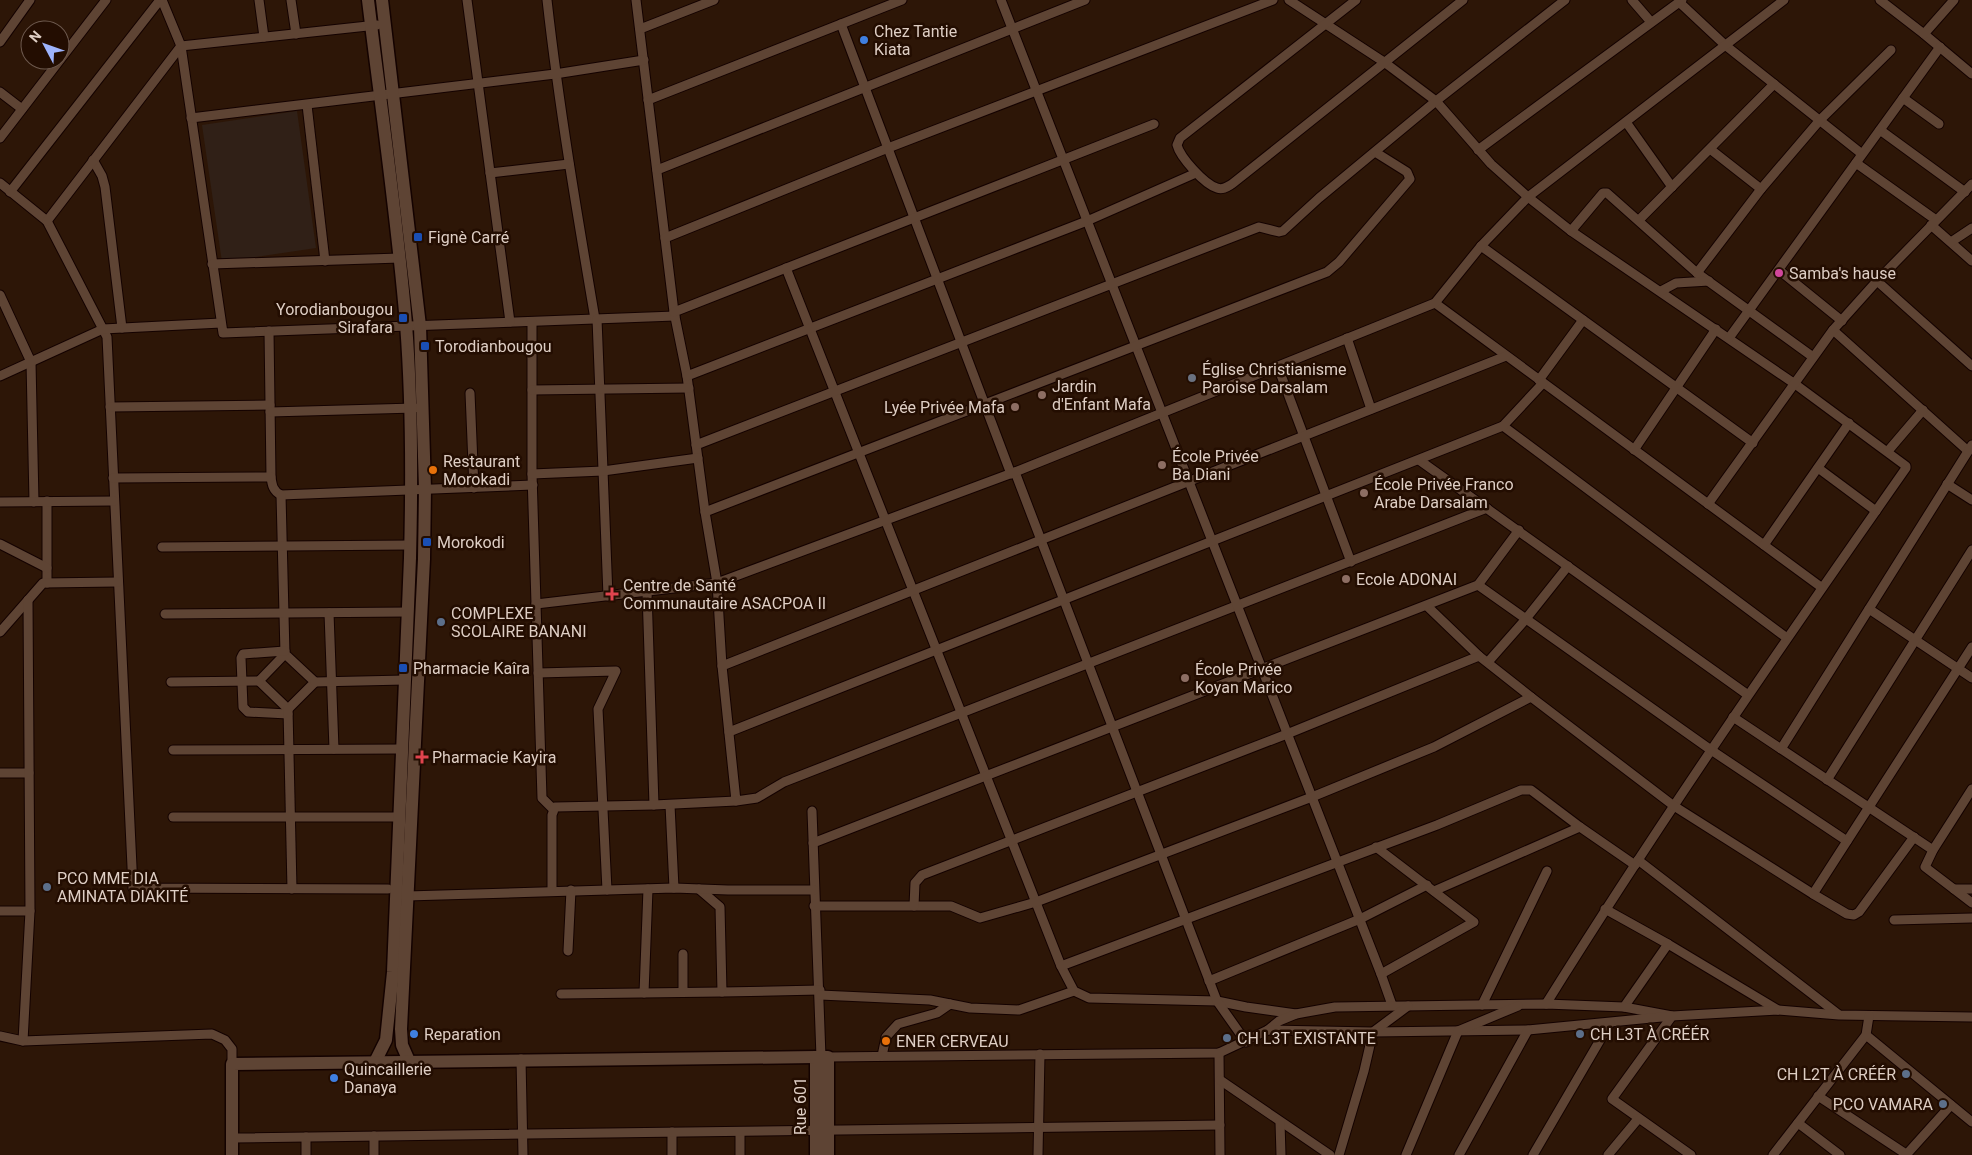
<svg xmlns="http://www.w3.org/2000/svg" width="1972" height="1155" viewBox="0 0 1972 1155" font-family="Roboto,sans-serif">
	<style>
		.education { fill: #302017 }
		.lines { fill: none; stroke-linecap: round; stroke-linejoin: round }
		.street-casing { stroke: #140200; stroke-width: 11 }
		.secondary-casing { stroke: #140200; stroke-width: 15 }
		.street { stroke: #5e4434; stroke-width: 9 }
		.secondary { stroke: #5e4434; stroke-width: 12 }
		.shop-dot { fill: #3f7fe0; stroke: #230d01; stroke-width: 2 }
		.transit-dot { fill: #1a4fb4; stroke: #230d01; stroke-width: 2 }
		.hotel-dot { fill: #d1479c; stroke: #230d01; stroke-width: 2 }
		.worship-dot { fill: #6b7280; stroke: #230d01; stroke-width: 2 }
		.education-dot { fill: #8d6e63; stroke: #230d01; stroke-width: 2 }
		.food-dot { fill: #e8710a; stroke: #230d01; stroke-width: 2 }
		.health-dot { fill: #e0444e; stroke: #230d01; stroke-width: 2 }
		.service-dot { fill: #5c6f8a; stroke: #230d01; stroke-width: 2 }
		.labels { text-anchor: middle; dominant-baseline: central; stroke-width: 5; stroke-linejoin: round; paint-order: stroke }
		.poi-label { font-size: 16px; fill: #decec4; stroke: #230d01; text-anchor: start }
		.street-label { font-size: 16px; fill: #decec4; stroke: #230d01 }
	</style>
	<rect width="100%" height="100%" fill="#2d1607"/>
	<polygon class="education" points="297,111 316,248 222,262 202,125"/>
	<g class="lines">
		<g class="street-casing">
			<g id="street">
				<polyline points="162,0 181,46 223,333 675,316"/>
				<polyline points="259,0 264,37"/>
				<polyline points="291,0 296,34"/>
				<polyline points="467,0 510,322"/>
				<path d="M 547,0 C 559,107 577,213 595,319"/>
				<polyline points="636,0 674,312 687,376 705,512 717,583 722,666 736,801 757,798 784,782 1487,508"/>
				<polyline points="1001,0 1381,974 1392,1005"/>
				<path d="M 1289,0 L 1384,62 L 1436,101 L 1491,164 L 1528,197 L 1571,231 L 1795,384 L 1906,466 L 1906,468 C 1782,645 1660,821 1546,1004"/>
				<path d="M 1356,0 L 1180,138 L 1177,145 C 1180,157 1204,184 1217,188 C 1223,190 1227,187 1232,184 L 1463,0"/>
				<polyline points="1632,0 1651,22"/>
				<polyline points="1880,0 1924,34 1972,74"/>
				<polyline points="1679,2 1725,45 1862,154"/>
				<polyline points="841,24 1011,474"/>
				<polyline points="640,29 714,0"/>
				<polyline points="1924,34 1954,0"/>
				<polyline points="0,42 30,0"/>
				<polyline points="0,92 22,109"/>
				<polyline points="1903,98 1939,124"/>
				<polyline points="648,100 902,0"/>
				<polyline points="307,105 325,261"/>
				<polyline points="191,118 555,74 644,60"/>
				<polyline points="1626,122 1672,187"/>
				<polyline points="1880,130 1965,192"/>
				<polyline points="0,138 106,0"/>
				<polyline points="1710,149 1761,189"/>
				<polyline points="1478,150 1682,0"/>
				<polyline points="93,160 102,176 105,187 122,328"/>
				<polyline points="1856,163 1936,220"/>
				<polyline points="657,170 1085,0"/>
				<polyline points="490,173 569,164"/>
				<polyline points="0,183 47,221 107,337 133,888 388,889"/>
				<polyline points="10,192 160,0"/>
				<polyline points="1639,220 1774,84"/>
				<polyline points="47,221 181,46 377,25"/>
				<polyline points="1931,225 1972,261"/>
				<polyline points="1571,231 1603,193 1607,193 1697,273 1813,357"/>
				<polyline points="665,238 888,148 1273,0"/>
				<polyline points="1951,242 1972,228"/>
				<polyline points="1481,246 1753,443"/>
				<polyline points="212,264 400,258"/>
				<polyline points="786,268 1061,966 1074,991 1089,998 1217,1001 1246,1007 1296,1014"/>
				<polyline points="1779,270 1842,321"/>
				<polyline points="1697,273 1761,189 1820,120 1891,50"/>
				<polyline points="1877,281 1972,366"/>
				<polyline points="1661,291 1676,283 1709,281"/>
				<polyline points="0,295 31,362 34,502"/>
				<polyline points="1435,303 1821,587"/>
				<polyline points="674,312 1154,124"/>
				<polyline points="597,319 608,596"/>
				<polyline points="532,322 532,474 542,798 553,809"/>
				<polyline points="1833,330 1968,451"/>
				<path d="M 269,331 L 271,477 C 272,485 273,491 281,495 L 533,485"/>
				<polyline points="1347,338 1371,409"/>
				<polyline points="1729,338 1940,47"/>
				<polyline points="1278,367 1351,562"/>
				<polyline points="0,376 103,329 221,323"/>
				<polyline points="687,376 1087,221 1196,173"/>
				<polyline points="1539,380 1583,320"/>
				<polyline points="532,390 689,388"/>
				<polyline points="470,393 474,488"/>
				<polyline points="110,407 270,405"/>
				<polyline points="270,412 415,408"/>
				<polyline points="1503,426 1787,638"/>
				<polyline points="696,445 1259,227 1279,232 1283,231 1319,198 1436,101 1565,0"/>
				<polyline points="1634,450 1716,329"/>
				<polyline points="1888,451 1923,410"/>
				<polyline points="1419,460 1748,695"/>
				<polyline points="1818,468 1876,511"/>
				<polyline points="1015,472 1217,1001 1246,1042"/>
				<polyline points="532,474 603,471 698,458"/>
				<polyline points="113,478 271,477"/>
				<polyline points="1947,484 1972,500"/>
				<polyline points="281,495 285,654 315,682 288,709 259,681 285,654"/>
				<polyline points="47,501 47,583"/>
				<polyline points="0,502 114,501"/>
				<polyline points="1708,504 1833,330 1877,281 1972,184"/>
				<polyline points="705,512 1327,272 1339,262 1410,179 1407,172 1375,152"/>
				<polyline points="0,544 47,568"/>
				<polyline points="1764,545 1849,423"/>
				<polyline points="162,547 411,545"/>
				<polyline points="1478,585 1711,750 1847,841"/>
				<polyline points="647,592 654,805"/>
				<polyline points="536,604 717,583 1015,472 1435,303 1481,246 1528,197 1784,0"/>
				<polyline points="1427,606 1479,656 1531,697"/>
				<polyline points="1869,609 1972,678"/>
				<polyline points="329,613 334,749"/>
				<polyline points="165,614 408,612"/>
				<polyline points="0,632 43,583 118,582"/>
				<polyline points="285,651 243,654 241,658 243,707 248,712 288,714"/>
				<polyline points="1488,662 1525,620 1568,566"/>
				<polyline points="722,666 1506,356"/>
				<polyline points="538,673 616,671 598,709 607,890"/>
				<polyline points="171,682 259,681"/>
				<polyline points="315,682 405,680"/>
				<polyline points="288,709 292,889"/>
				<polyline points="1733,717 1933,850"/>
				<polyline points="729,732 1503,426 1543,383"/>
				<polyline points="1781,749 1972,445"/>
				<polyline points="173,750 402,749"/>
				<polyline points="0,773 29,773"/>
				<polyline points="1827,780 1972,550"/>
				<polyline points="1972,789 1933,850 1925,867 1972,903"/>
				<polyline points="670,805 674,888"/>
				<polyline points="812,811 821,1057"/>
				<polyline points="173,817 399,817"/>
				<polyline points="813,843 1478,585 1519,530"/>
				<polyline points="1376,847 1474,922 1381,974"/>
				<polyline points="1638,860 1838,1014"/>
				<polyline points="699,889 720,907 722,992 820,990"/>
				<polyline points="1954,889 1972,889"/>
				<polyline points="552,891 552,815 555,807 654,805 736,801"/>
				<polyline points="1434,891 1580,827"/>
				<polyline points="1813,894 1972,647"/>
				<polyline points="407,896 674,888 728,890 814,890"/>
				<polyline points="814,906 951,906 980,918 1036,902 1312,797 1434,747 1531,697 1674,806 1813,894 1847,914 1854,915 1859,912 1914,837"/>
				<polyline points="914,906 915,883 922,875 1287,734 1479,656"/>
				<polyline points="1605,909 1668,944 1778,1010"/>
				<polyline points="0,911 30,911"/>
				<polyline points="1894,920 1972,918"/>
				<polyline points="568,951 571,890"/>
				<polyline points="683,954 683,992"/>
				<polyline points="1061,966 1437,825 1521,790 1531,790 1580,827 1635,865"/>
				<polyline points="1209,981 1360,919 1427,885"/>
				<polyline points="644,993 648,889"/>
				<polyline points="561,994 722,992"/>
				<polyline points="820,995 930,1000 970,1008 1019,1010 1074,991"/>
				<polyline points="1482,1005 1547,871"/>
				<polyline points="1624,1007 1668,944"/>
				<polyline points="1268,1030 1279,1021 1296,1014 1335,1007 1546,1004 1624,1007 1672,1016 1612,1099 1691,1155"/>
				<polyline points="1866,1035 1972,1122"/>
				<polyline points="0,1036 23,1041 212,1034 225,1040 232,1049 232,1064"/>
				<polyline points="23,1041 30,911 28,600"/>
				<polyline points="1219,1053 1220,1155"/>
				<polyline points="882,1056 886,1037 898,1024 937,1013 950,1004"/>
				<polyline points="828,1057 1219,1053 1268,1030 1373,1032 1528,1030 1672,1016 1778,1010 1839,1015 1972,1017"/>
				<polyline points="521,1059 523,1155"/>
				<polyline points="1220,1080 1330,1155"/>
				<polyline points="1818,1096 1906,1154"/>
				<polyline points="1280,1122 1281,1155"/>
				<polyline points="1798,1123 1840,1155"/>
				<polyline points="672,1132 672,1155"/>
				<polyline points="740,1132 740,1155"/>
				<polyline points="306,1137 306,1155"/>
				<polyline points="232,1138 1220,1125"/>
				<polyline points="374,1155 374,1136"/>
				<polyline points="1038,1155 1040,1054"/>
				<polyline points="1339,1155 1364,1071 1373,1032 1408,1006"/>
				<polyline points="1406,1155 1458,1031 1518,1006"/>
				<polyline points="1459,1155 1528,1030"/>
				<polyline points="1533,1155 1610,1023"/>
				<polyline points="1608,1155 1638,1119"/>
				<polyline points="1773,1155 1866,1035 1869,1016"/>
				<polyline points="1906,1155 1951,1105"/>
			</g>
		</g>
		<g class="secondary-casing">
			<g id="secondary">
				<path d="M 368,0 C 381,108 397,215 406,324 C 412,401 412,480 410,558 L 393,972 L 386,1040 L 375,1062"/>
				<polyline points="382,0 420,326 425,489 424,559 401,1029 402,1045 409,1061"/>
				<polyline points="816,1057 816,1155"/>
				<polyline points="232,1155 232,1064 816,1057 828,1057 828,1155"/>
			</g>
		</g>
		<use href="#street" class="street"/>
		<use href="#secondary" class="secondary"/>
	</g>
	<g class="shop-dot">
		<circle cx="864" cy="40" r="5"/>
		<circle cx="414" cy="1034" r="5"/>
		<circle cx="334" cy="1078" r="5"/>
	</g>
	<g class="transit-dot">
		<rect x="413" y="232" width="10" height="10" rx="2.5"/>
		<rect x="398" y="313" width="10" height="10" rx="2.5"/>
		<rect x="420" y="341" width="10" height="10" rx="2.5"/>
		<rect x="422" y="537" width="10" height="10" rx="2.5"/>
		<rect x="398" y="663" width="10" height="10" rx="2.5"/>
	</g>
	<circle class="hotel-dot" cx="1779" cy="273" r="5"/>
	<circle class="worship-dot" cx="1192" cy="378" r="5"/>
	<g class="education-dot">
		<circle cx="1042" cy="395" r="5"/>
		<circle cx="1015" cy="407" r="5"/>
		<circle cx="1162" cy="465" r="5"/>
		<circle cx="1364" cy="493" r="5"/>
		<circle cx="1346" cy="579" r="5"/>
		<circle cx="1185" cy="678" r="5"/>
	</g>
	<g class="food-dot">
		<circle cx="433" cy="470" r="5"/>
		<circle cx="886" cy="1041" r="5"/>
	</g>
	<g class="health-dot">
		<path d="M609.5 586.5h5v5h5v5h-5v5h-5v-5h-5v-5h5z"/>
		<path d="M419.5 749.5h5v5h5v5h-5v5h-5v-5h-5v-5h5z"/>
	</g>
	<g class="service-dot">
		<circle cx="441" cy="622" r="5"/>
		<circle cx="47" cy="887" r="5"/>
		<circle cx="1580" cy="1034" r="5"/>
		<circle cx="1227" cy="1038" r="5"/>
		<circle cx="1906" cy="1074" r="5"/>
		<circle cx="1943" cy="1104" r="5"/>
	</g>
	<g class="labels">
		<g class="poi-label">
			<text x="874" y="31">Chez Tantie<tspan x="874" dy="18">Kiata</tspan></text>
			<text x="428" y="237">Fignè Carré</text>
			<text x="1789" y="273">Samba's hause</text>
			<text x="393" y="309" text-anchor="end">Yorodianbougou<tspan x="393" dy="18">Sirafara</tspan></text>
			<text x="435" y="346">Torodianbougou</text>
			<text x="1202" y="369">Église Christianisme<tspan x="1202" dy="18">Paroise Darsalam</tspan></text>
			<text x="1052" y="386">Jardin<tspan x="1052" dy="18">d'Enfant Mafa</tspan></text>
			<text x="1005" y="407" text-anchor="end">Lyée Privée Mafa</text>
			<text x="1172" y="456">École Privée<tspan x="1172" dy="18">Ba Diani</tspan></text>
			<text x="443" y="461">Restaurant<tspan x="443" dy="18">Morokadi</tspan></text>
			<text x="1374" y="484">École Privée Franco<tspan x="1374" dy="18">Arabe Darsalam</tspan></text>
			<text x="437" y="542">Morokodi</text>
			<text x="1356" y="579">Ecole ADONAI</text>
			<text x="623" y="585">Centre de Santé<tspan x="623" dy="18">Communautaire ASACPOA II</tspan></text>
			<text x="451" y="613">COMPLEXE<tspan x="451" dy="18">SCOLAIRE BANANI</tspan></text>
			<text x="413" y="668">Pharmacie Kaîra</text>
			<text x="1195" y="669">École Privée<tspan x="1195" dy="18">Koyan Marico</tspan></text>
			<text x="432" y="757">Pharmacie Kayira</text>
			<text x="57" y="878">PCO MME DIA<tspan x="57" dy="18">AMINATA DIAKITÉ</tspan></text>
			<text x="424" y="1034">Reparation</text>
			<text x="1590" y="1034">CH L3T À CRÉÉR</text>
			<text x="1237" y="1038">CH L3T EXISTANTE</text>
			<text x="896" y="1041">ENER CERVEAU</text>
			<text x="344" y="1069">Quincaillerie<tspan x="344" dy="18">Danaya</tspan></text>
			<text x="1896" y="1074" text-anchor="end">CH L2T À CRÉÉR</text>
			<text x="1933" y="1104" text-anchor="end">PCO VAMARA</text>
		</g>
		<g class="street-label">
			<text transform="translate(800 1106) rotate(-90)">Rue 601</text>
		</g>
	</g>
	<g transform="translate(45 45) rotate(311)"><circle r="24" fill="#230d01" stroke="#6e5a4f"/>
	<path d="M0-4L9 19L0 12L-9 19Z" fill="#9eb4fd"/>
	<text y="-8" font-size="14" font-weight="bold" text-anchor="middle" fill="#decec4">N</text>
	</g>
</svg>
